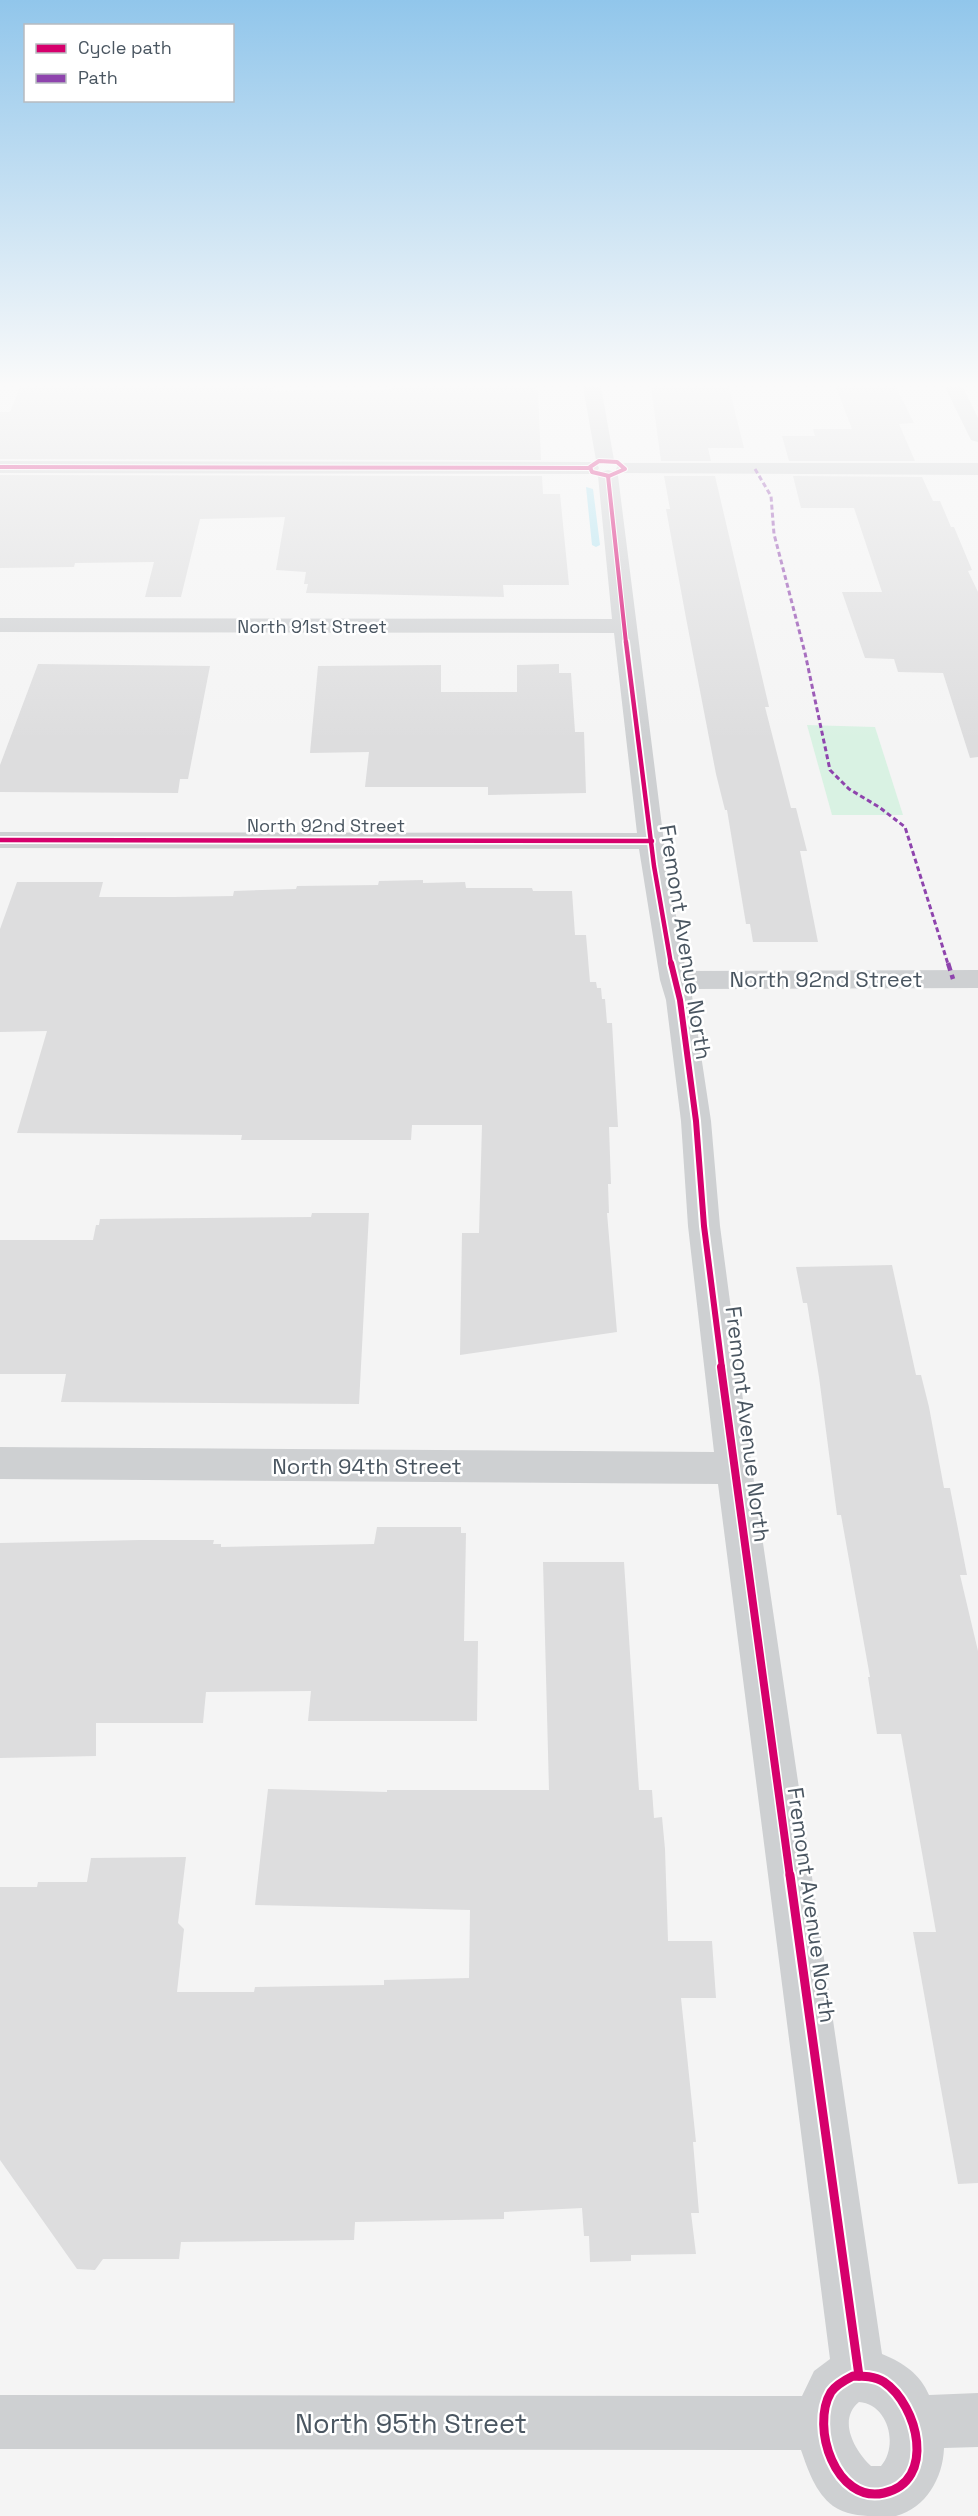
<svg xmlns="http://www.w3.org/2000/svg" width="978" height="2516" viewBox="0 0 978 2516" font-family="'Space Grotesk',sans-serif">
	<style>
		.green { fill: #d9f2e3 }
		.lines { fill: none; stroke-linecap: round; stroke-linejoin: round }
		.stream { fill: #aee2f0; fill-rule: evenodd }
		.building { fill: #ddddde }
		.minor { fill: #ced0d2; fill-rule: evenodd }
		.quiet-far1 { stroke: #8e44ad; stroke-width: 3; stroke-dasharray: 5 3; stroke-linecap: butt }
		.quiet { stroke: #8e44ad; stroke-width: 4.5; stroke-dasharray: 8 4.5; stroke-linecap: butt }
		.cycleway-far4-casing { stroke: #fff; stroke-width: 6 }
		.cycleway-far3-casing { stroke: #fff; stroke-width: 8 }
		.cycleway-far2-casing { stroke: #fff; stroke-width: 10 }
		.cycleway-far1-casing { stroke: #fff; stroke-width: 11 }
		.cycleway-casing { stroke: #fff; stroke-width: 13 }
		.cycleway-far4 { stroke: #d6006c; stroke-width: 4 }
		.cycleway-far3 { stroke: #d6006c; stroke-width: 4.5 }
		.cycleway-far2 { stroke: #d6006c; stroke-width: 6 }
		.cycleway-far1 { stroke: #d6006c; stroke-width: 8 }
		.cycleway { stroke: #d6006c; stroke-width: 9 }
		.labels { text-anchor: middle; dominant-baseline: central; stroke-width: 5; stroke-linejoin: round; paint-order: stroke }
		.far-street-label { font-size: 18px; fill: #4a5661; stroke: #fff }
		.street-label { font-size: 22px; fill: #4a5661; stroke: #fff }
		.near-street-label { font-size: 27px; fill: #4a5661; stroke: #fff }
	</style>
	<rect width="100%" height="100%" fill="#f4f4f4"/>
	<polygon class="green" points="807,725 875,727 903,815 832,815"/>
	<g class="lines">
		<polygon class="stream" points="586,487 593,489 600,545 596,547 592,545"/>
	</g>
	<g class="building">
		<polygon points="20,387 273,387 273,391 391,389 391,387 535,387 535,391 538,391 541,460 0,459 0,412 10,412"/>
		<polygon points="651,387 729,388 744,448 708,448 711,461 661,461"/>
		<polygon points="836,387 896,387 914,423 899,424 915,461 789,461 782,436 815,436 813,429 852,429"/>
		<polygon points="0,475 542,476 543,494 560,494 569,585 503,585 504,597 306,593 308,584 304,584 306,572 276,570 285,517 200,519 181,597 145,597 154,562 75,563 74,567 0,568"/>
		<polygon points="664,476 715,476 769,707 765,707 791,808 796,808 807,851 800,851 818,942 753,942 750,924 746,924 727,810 725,810 716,774 686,618 666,509 670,509"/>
		<polygon points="793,476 922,477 933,501 940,501 951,527 954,527 972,570 968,571 978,592 978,757 970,758 943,673 898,672 894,659 865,658 842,592 882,592 854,508 801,508"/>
		<polygon points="38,664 210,666 188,779 180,779 178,793 0,792 0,765"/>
		<polygon points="559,664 559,673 571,673 575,732 584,732 586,793 488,795 488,787 365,787 369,752 310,753 318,666 441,665 441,692 517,692 517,665"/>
		<polygon points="423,880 423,883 465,882 466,888 532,888 533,891 572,891 575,935 586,935 590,982 596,982 597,988 601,988 602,999 605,999 607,1023 612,1023 618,1127 609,1127 611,1184 608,1184 609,1213 607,1213 617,1332 460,1355 462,1233 479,1233 482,1125 412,1125 411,1140 241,1140 242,1135 17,1133 47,1031 0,1032 0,929 17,882 103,882 99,897 174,897 233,896 234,891 296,889 297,886 378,885 379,881"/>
		<polygon points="312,1213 369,1213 359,1404 61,1402 66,1374 0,1374 0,1240 93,1240 96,1225 99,1225 100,1219 311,1217"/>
		<polygon points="892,1265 916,1375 921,1375 929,1407 944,1488 950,1488 967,1575 960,1575 978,1651 978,2183 958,2184 913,1932 936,1932 901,1734 877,1734 868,1677 870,1677 841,1515 837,1515 819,1377 807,1303 803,1303 796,1267"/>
		<polygon points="377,1527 461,1527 461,1533 466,1533 464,1641 478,1641 477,1721 308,1721 311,1691 206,1692 203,1723 96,1723 96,1756 0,1758 0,1543 139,1540 214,1540 213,1544 221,1544 221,1547 374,1544"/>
		<polygon points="543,1562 624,1562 639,1790 652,1790 654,1818 662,1817 665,1849 668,1941 712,1941 716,1998 681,1998 696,2142 693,2142 699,2213 691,2213 696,2254 631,2255 631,2261 590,2262 589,2236 584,2236 582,2208 504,2212 504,2219 355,2222 354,2240 181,2242 179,2259 103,2259 95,2270 77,2269 0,2160 0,1887 37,1887 38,1882 87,1882 91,1858 186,1857 178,1923 184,1929 177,1992 254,1992 255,1987 384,1985 384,1980 469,1978 470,1910 255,1905 268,1789 387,1792 387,1790 549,1790"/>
	</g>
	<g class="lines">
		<g class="minor">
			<polygon points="583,387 601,387 614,460 612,464 598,464 596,460"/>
			<polygon points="945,387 963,387 978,418 978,442 971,440 969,436"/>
			<polygon points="0,461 590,462 597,464 599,468 597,472 590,474 0,473"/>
			<polygon points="625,463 978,463 978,475 618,473 616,469 618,465"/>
			<path d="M 608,470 L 615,472 L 618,476 L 667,866 L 686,971 L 978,970 L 978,988 L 691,989 L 711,1121 L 720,1226 L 752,1468 L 882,2354 C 904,2363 920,2374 929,2395 L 978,2393 L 978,2447 L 944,2448 C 943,2478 926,2508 896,2516 C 889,2516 880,2516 873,2516 C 859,2516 845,2514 833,2506 C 815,2492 808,2470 801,2450 L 0,2449 L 0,2395 L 802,2396 L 814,2371 L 830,2359 L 718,1484 L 0,1479 L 0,1447 L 714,1452 L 688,1226 L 681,1121 L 666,1000 L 660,980 L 639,849 L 0,848 L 0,832 L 637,833 L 614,633 L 0,632 L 0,618 L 612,619 L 598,476 L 601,472 ZM 859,2402 C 888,2404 899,2445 881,2466 L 871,2466 C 855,2451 837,2420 859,2402 Z"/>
		</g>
		<polyline class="quiet-far1" points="755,469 771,496 774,534 805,653 830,770 849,789 879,807 905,827 948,964"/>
		<polyline class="quiet" points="948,963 953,979"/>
		<g class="cycleway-far4-casing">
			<g id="cycleway-far4">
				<polygon points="599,461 617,462 625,469 609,476 592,472 590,467"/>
				<polyline points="0,467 590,468"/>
				<polyline points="608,476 626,643"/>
			</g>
		</g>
		<g class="cycleway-far3-casing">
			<g id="cycleway-far3">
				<polyline points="626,642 654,866 671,964"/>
				<polyline points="0,840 652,841"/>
			</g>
		</g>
		<g class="cycleway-far2-casing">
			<polyline id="cycleway-far2" points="671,963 680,1000 696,1121 704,1226 722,1368"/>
		</g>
		<g class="cycleway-far1-casing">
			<polyline id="cycleway-far1" points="721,1367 790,1877"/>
		</g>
		<g class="cycleway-casing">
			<g id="cycleway">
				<polyline points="790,1875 859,2376"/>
				<path d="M 853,2376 C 863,2376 875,2376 884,2382 C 918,2405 937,2481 884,2493 C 836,2504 810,2427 831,2392 C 836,2385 845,2380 853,2376 Z"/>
			</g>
		</g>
		<use href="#cycleway-far4" class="cycleway-far4"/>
		<use href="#cycleway-far3" class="cycleway-far3"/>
		<use href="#cycleway-far2" class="cycleway-far2"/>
		<use href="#cycleway-far1" class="cycleway-far1"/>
		<use href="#cycleway" class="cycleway"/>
	</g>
	<linearGradient id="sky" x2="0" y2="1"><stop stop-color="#91c6eb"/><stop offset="0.52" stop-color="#fafafa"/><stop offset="1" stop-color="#fafafa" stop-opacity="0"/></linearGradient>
	<rect width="978" height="740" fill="url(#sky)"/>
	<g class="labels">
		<g class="far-street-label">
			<text x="312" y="626">North 91st Street</text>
			<text x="326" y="825">North 92nd Street</text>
		</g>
		<g class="street-label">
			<text transform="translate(686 942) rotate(81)">Fremont Avenue North</text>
			<text x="826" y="979">North 92nd Street</text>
			<text transform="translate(748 1424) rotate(83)">Fremont Avenue North</text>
			<text x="367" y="1466">North 94th Street</text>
			<text transform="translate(812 1905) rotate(82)">Fremont Avenue North</text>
		</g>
		<g class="near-street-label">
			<text x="411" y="2423">North 95th Street</text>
		</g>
	</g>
	<rect x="24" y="24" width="210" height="78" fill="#ffffff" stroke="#b7bbc0" stroke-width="1.5"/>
	<rect x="36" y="44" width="30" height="9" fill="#d6006c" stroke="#b7bbc0" stroke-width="1.5"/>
	<text x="78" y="54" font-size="18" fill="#4a5661">Cycle path</text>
	<rect x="36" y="74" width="30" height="9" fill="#8e44ad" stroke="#b7bbc0" stroke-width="1.5"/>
	<text x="78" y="84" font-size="18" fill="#4a5661">Path</text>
</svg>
